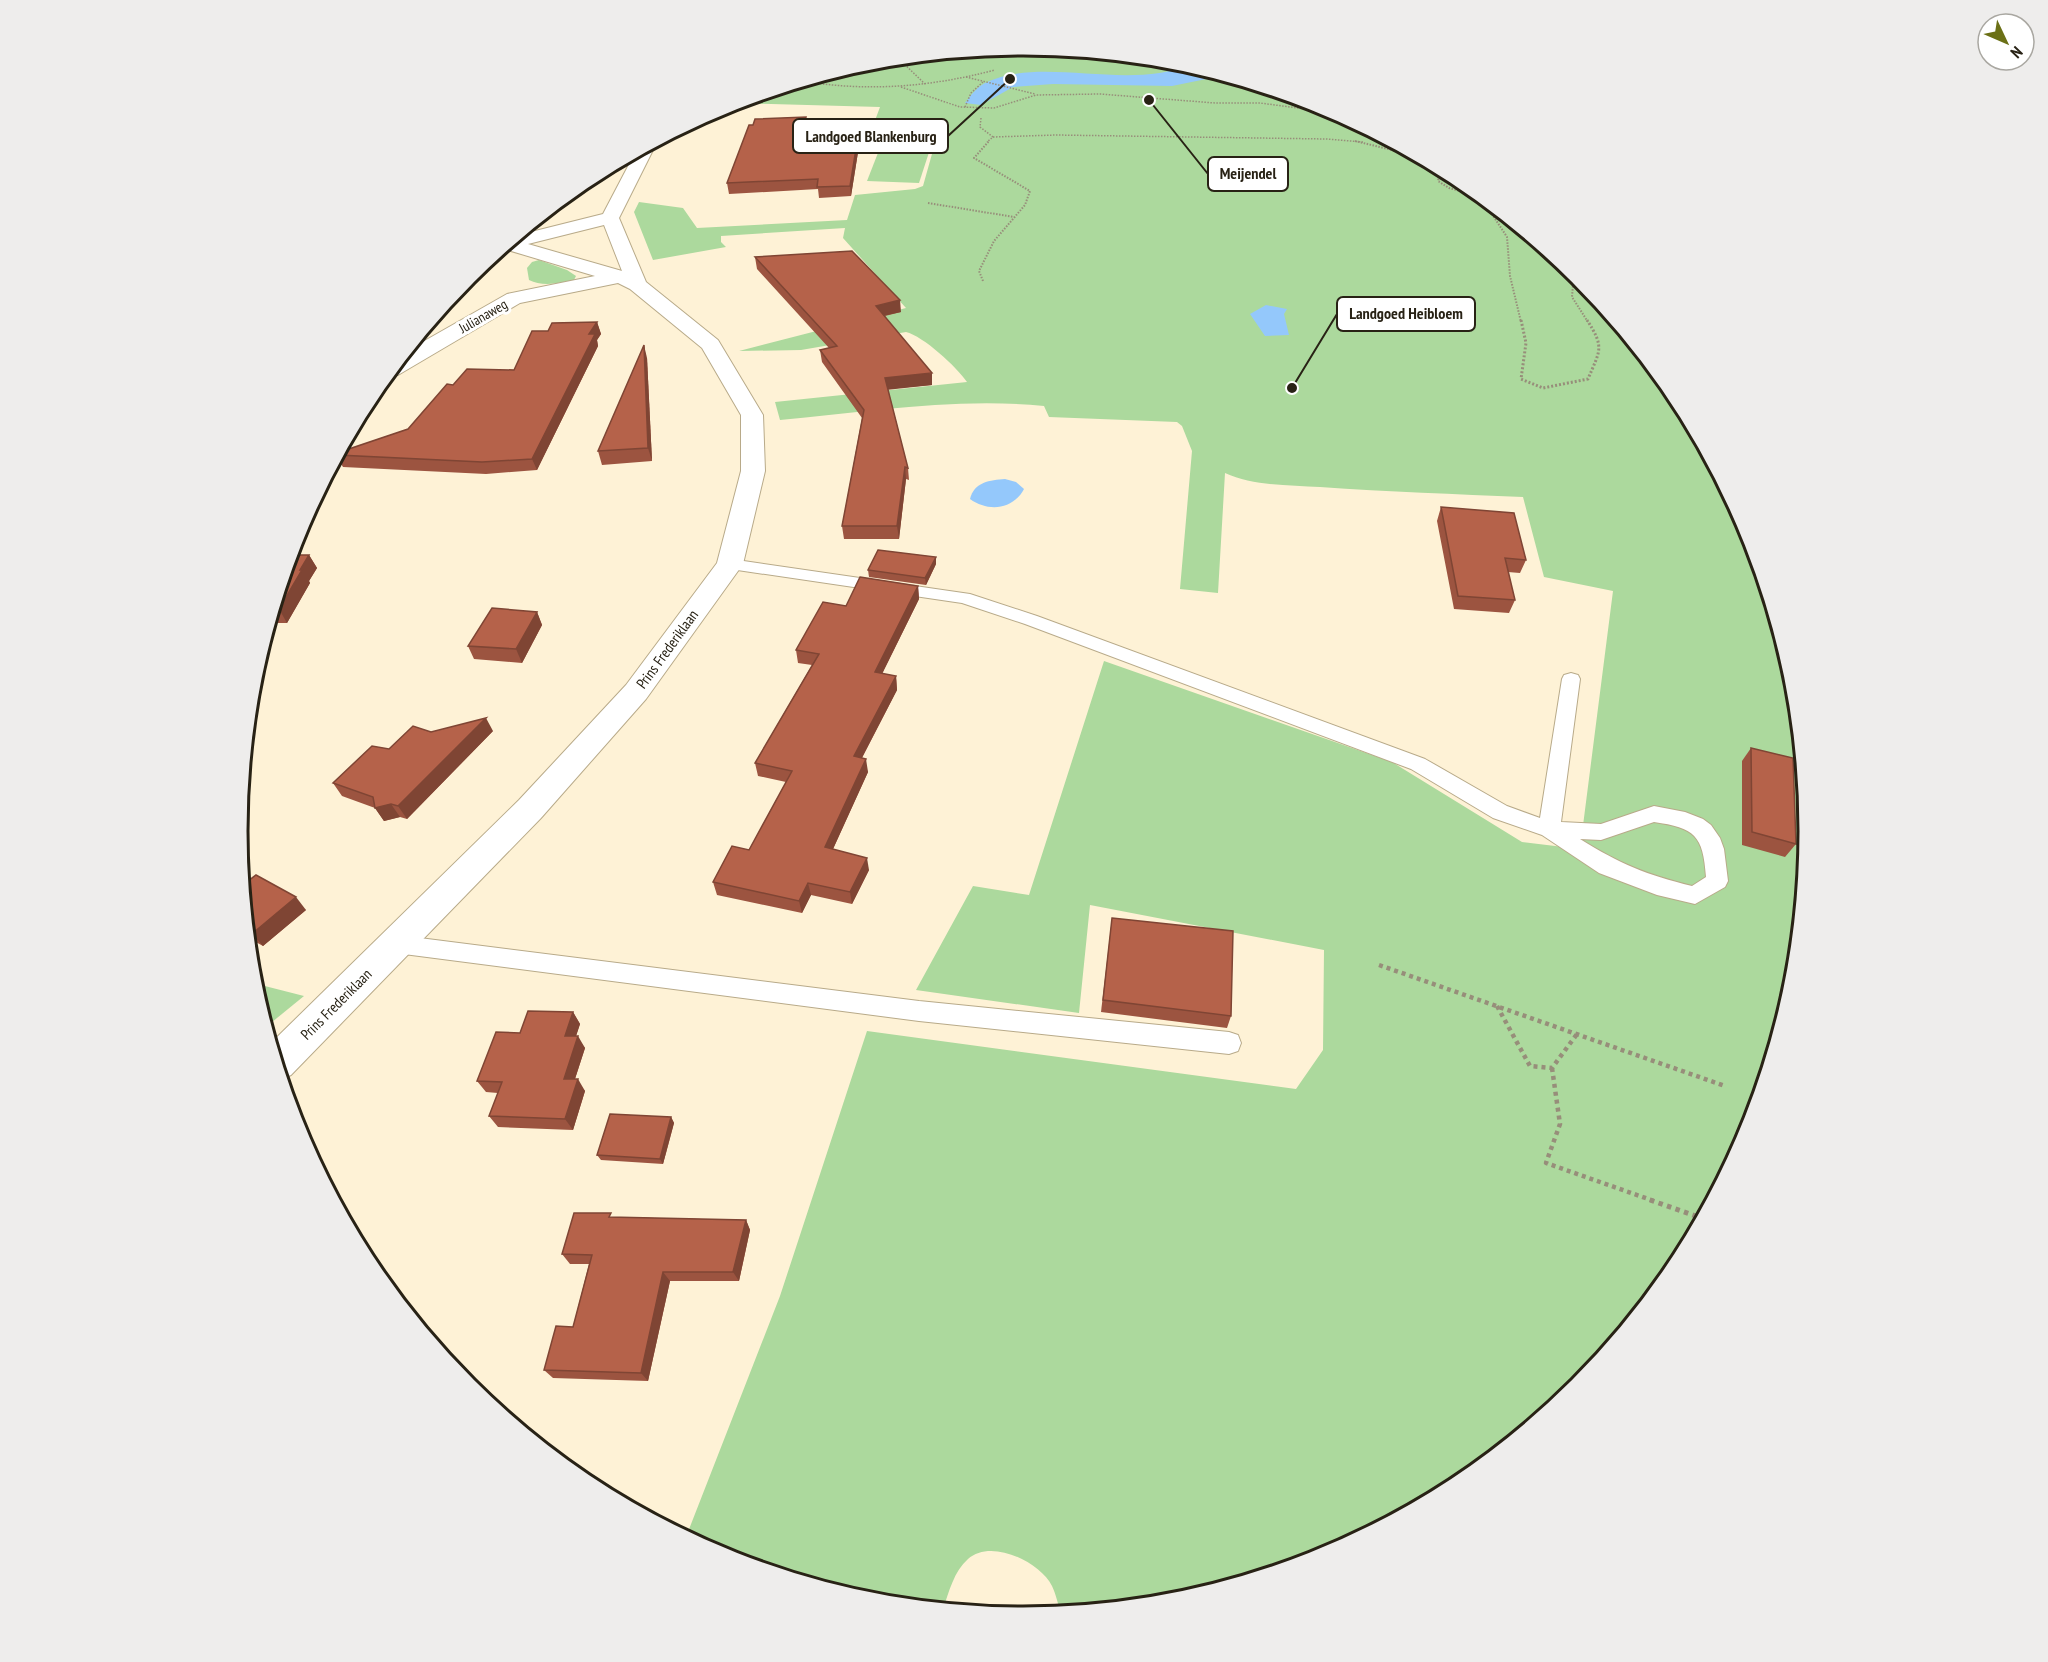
<svg xmlns="http://www.w3.org/2000/svg" width="2048" height="1662" viewBox="0 0 2048 1662" font-family="'PT Sans Narrow',sans-serif">
	<style>
		.green { fill: #acd99d }
		.water { fill: #94c8fb }
		.lines { fill: none; stroke-linecap: round; stroke-linejoin: round }
		.service-casing { stroke: #b8aa89; stroke-width: 2 }
		.minor-casing { stroke: #b8aa89; stroke-width: 2 }
		.path-far4 { stroke: #978e7a; stroke-width: 1.5; stroke-dasharray: 1.5 1.5; stroke-linecap: butt }
		.path-far3 { stroke: #978e7a; stroke-width: 2; stroke-dasharray: 1.5 1.5; stroke-linecap: butt }
		.path-far2 { stroke: #978e7a; stroke-width: 3; stroke-dasharray: 2 2; stroke-linecap: butt }
		.path-far1 { stroke: #978e7a; stroke-width: 4.5; stroke-dasharray: 4 4; stroke-linecap: butt }
		.path { stroke: #978e7a; stroke-width: 5; stroke-dasharray: 4.5 4.5; stroke-linecap: butt }
		.service { fill: #fff; fill-rule: evenodd }
		.minor { fill: #fff; fill-rule: evenodd }
		.wall { fill: #9c5440 }
		.shaded-wall { fill: #7f4534 }
		.building { fill: #b5624a; stroke: #7f4534; stroke-width: 1.5 }
		.labels { text-anchor: middle; dominant-baseline: central; stroke-width: 6; stroke-linejoin: round; paint-order: stroke }
		.far-street-label { font-size: 14px; fill: #282215; stroke: #fff }
		.street-label { font-size: 15px; fill: #282215; stroke: #fff }
		.rim { fill: none; stroke: #282215; stroke-width: 3 }
		.leader { fill: none; stroke: #282215; stroke-width: 2 }
		.callout-dot { fill: #282215; stroke: #fff; stroke-width: 2 }
		.callout { fill: #fff; stroke: #282215; stroke-width: 2 }
		.callout-label { font-size: 16px; text-anchor: middle; font-weight: bold; fill: #282215 }
	</style>
	<rect width="100%" height="100%" fill="#fef2d6"/>
	<g class="green">
		<path d="M 1024,45 L 1178,60 L 1325,105 L 1461,178 L 1580,275 L 1678,395 L 1750,531 L 1795,678 L 1810,831 L 1795,985 L 1750,1132 L 1677,1268 L 1580,1387 L 1460,1485 L 1324,1557 L 1177,1602 L 1061,1613 C 1058,1605 1056,1594 1052,1586 C 1040,1562 991,1538 968,1559 C 954,1571 949,1592 943,1609 L 870,1602 L 723,1557 L 686,1537 L 780,1296 L 867,1031 L 1296,1089 L 1323,1050 L 1324,950 L 1090,905 L 1079,1013 L 916,990 L 973,886 L 1029,895 L 1104,661 L 1392,762 L 1522,842 L 1580,849 L 1613,591 L 1544,577 L 1523,497 C 1456,494 1388,492 1320,487 C 1290,485 1253,486 1225,473 L 1218,593 L 1180,589 L 1192,451 L 1182,426 L 1177,422 L 1049,417 L 1044,406 C 957,397 867,412 780,420 L 775,402 L 967,382 C 957,367 923,336 906,332 L 801,350 L 739,351 L 906,308 L 843,238 L 845,228 L 721,236 L 721,242 L 726,247 L 653,260 L 634,212 L 639,202 L 683,208 L 697,228 L 847,220 L 855,195 L 915,189 L 923,186 L 937,136 L 870,134 L 880,107 L 729,103 L 871,60 Z"/>
		<polygon points="885,135 934,137 919,183 867,181"/>
		<path d="M 539,260 L 567,270 L 576,276 L 574,280 C 561,283 542,287 529,280 L 527,268 L 532,262 Z"/>
		<polygon points="253,983 304,996 266,1027"/>
	</g>
	<g class="water">
		<path d="M 1190,64 L 1226,75 L 1172,86 L 1053,84 L 1013,87 L 981,105 L 965,103 C 971,95 976,88 985,83 C 1041,55 1129,92 1190,64 Z"/>
		<polygon points="1266,305 1287,309 1284,314 1289,335 1265,336 1250,314"/>
		<path d="M 1005,479 L 1016,482 L 1024,489 C 1013,510 988,512 970,499 C 974,482 990,480 1005,479 Z"/>
	</g>
	<g class="lines">
		<g class="service-casing">
			<g id="service">
				<polygon points="1024,45 1041,47 1037,50 1004,50 1000,47"/>
				<path d="M 730,559 L 970,594 L 1037,616 L 1425,759 L 1507,806 L 1540,818 L 1562,679 L 1564,675 L 1571,673 L 1578,675 L 1580,679 L 1561,822 L 1601,824 L 1654,806 L 1685,812 L 1703,819 L 1711,825 L 1720,838 L 1724,849 L 1728,881 L 1725,887 L 1695,904 L 1657,895 L 1599,873 L 1542,835 L 1493,818 L 1411,769 L 1025,624 L 962,603 L 724,568 L 722,564 L 724,560 ZM 1654,822 C 1695,828 1703,835 1706,877 L 1692,886 C 1647,875 1620,864 1580,839 L 1601,840 Z"/>
				<polygon points="396,935 919,1001 1229,1032 1238,1035 1241,1043 1238,1051 1229,1054 919,1021 396,953 388,951 385,944 388,937"/>
			</g>
		</g>
		<g class="minor-casing">
			<path id="minor" d="M 653,143 L 655,146 L 619,218 L 646,282 L 718,340 L 763,415 L 765,471 L 743,564 L 646,699 L 541,818 L 291,1075 L 282,1079 L 271,1043 L 519,800 L 626,685 L 717,563 L 741,471 L 741,415 L 702,348 L 630,289 L 618,283 L 520,303 L 398,375 L 386,376 L 405,352 L 507,294 L 595,276 L 501,248 L 515,236 L 603,214 L 636,151 ZM 604,225 L 622,271 L 528,244 Z"/>
		</g>
		<g class="path-far4">
			<polyline points="892,58 899,59 925,84"/>
			<polyline points="900,59 923,55"/>
			<polyline points="966,77 1035,94"/>
			<path d="M 802,81 C 868,92 930,87 995,70"/>
			<polyline points="901,87 960,107 994,108 1036,95 1100,94 1215,103 1260,103 1313,110 1331,108"/>
			<polyline points="965,107 971,93 983,82"/>
			<polyline points="981,118 980,127 993,137 987,142"/>
			<polyline points="993,137 1056,135 1326,139 1363,142"/>
		</g>
		<g class="path-far3">
			<polyline points="1355,141 1421,157"/>
			<polyline points="1441,167 1438,181 1449,188 1486,198"/>
			<polyline points="928,203 1014,217"/>
			<polyline points="1494,205 1492,214 1507,237 1510,276 1521,322"/>
			<polyline points="1548,249 1573,285 1572,297 1588,322"/>
			<polyline points="983,281 979,271 994,241 1025,205 1030,191 974,158 989,141"/>
		</g>
		<path class="path-far2" d="M 1521,320 L 1526,343 L 1521,379 L 1543,388 L 1588,379 C 1600,350 1605,348 1587,320"/>
		<g class="path-far1">
			<polyline points="1379,965 1725,1086"/>
			<polyline points="1497,1006 1530,1066 1552,1068 1577,1034"/>
			<polyline points="1552,1068 1560,1124 1546,1163 1654,1201"/>
		</g>
		<polyline class="path" points="1650,1200 1704,1219"/>
		<use href="#service" class="service"/>
		<use href="#minor" class="minor"/>
	</g>
	<g class="wall">
		<polygon points="808,127 805,136 859,146 851,196 819,198 818,189 729,194 727,183"/>
		<polygon points="553,206 553,211 546,211"/>
		<polygon points="755,257 901,312 885,316 932,385 888,389 908,468 909,480 906,479 899,539 844,539 842,526 862,418 822,362 820,350 829,348 757,269"/>
		<polygon points="597,322 601,334 597,340 598,346 537,470 486,474 343,467 337,457 340,452 408,429 453,385 514,370 548,331"/>
		<polygon points="647,358 652,461 602,465 598,451"/>
		<polygon points="1441,507 1526,560 1520,573 1508,572 1515,600 1509,613 1454,609 1437,521"/>
		<polygon points="290,555 309,555 317,568 309,581 310,583 287,623 270,623"/>
		<polygon points="936,564 926,585 869,577 868,570"/>
		<polygon points="918,586 919,599 882,674 896,676 897,690 862,758 868,772 833,849 869,870 852,904 811,895 802,913 717,895 713,882 749,850 786,782 758,776 755,763 812,665 798,663 796,650 846,606"/>
		<polygon points="537,612 542,625 522,663 474,659 468,646"/>
		<polygon points="493,731 407,819 400,817 384,821 375,808 342,796 333,783 389,749 431,732"/>
		<polygon points="1751,748 1796,844 1785,857 1742,845 1742,761"/>
		<polygon points="243,884 306,910 263,946 252,940 249,943"/>
		<polygon points="1112,918 1231,1016 1227,1028 1101,1012"/>
		<polygon points="573,1012 580,1024 576,1036 585,1048 575,1079 585,1091 573,1130 498,1127 489,1116 498,1093 486,1092 477,1081 520,1033"/>
		<polygon points="671,1117 674,1123 663,1164 601,1160 597,1155"/>
		<polygon points="613,1217 746,1220 750,1230 739,1281 670,1281 648,1381 553,1378 544,1370 573,1327 589,1264 570,1264 562,1254"/>
	</g>
	<g class="shaded-wall">
		<polygon points="806,117 808,127 802,147 801,136"/>
		<polygon points="858,136 859,146 851,196 850,186"/>
		<polygon points="900,300 901,312 878,317 876,306"/>
		<polygon points="597,322 601,334 597,340 598,346 537,470 532,459 589,334"/>
		<polygon points="644,345 647,358 652,461 648,448"/>
		<polygon points="932,373 932,385 886,390 885,378"/>
		<polygon points="905,467 906,479 899,539 897,526"/>
		<polygon points="309,555 317,568 309,581 310,583 287,623 279,609 300,570"/>
		<polygon points="936,557 936,564 926,585 925,578"/>
		<polygon points="918,586 919,599 876,686 875,672"/>
		<polygon points="537,612 542,625 522,663 516,649"/>
		<polygon points="896,676 897,690 856,769 854,756"/>
		<polygon points="486,718 493,731 407,819 398,806"/>
		<polygon points="866,759 868,772 828,860 825,847"/>
		<polygon points="391,804 400,817 384,821 375,808"/>
		<polygon points="867,858 869,870 852,904 850,892"/>
		<polygon points="808,883 811,895 802,913 799,901"/>
		<polygon points="296,897 306,910 263,946 252,934"/>
		<polygon points="248,935 252,940 249,943"/>
		<polygon points="573,1012 580,1024 572,1048 565,1036"/>
		<polygon points="578,1036 585,1048 571,1091 564,1079"/>
		<polygon points="578,1079 585,1091 573,1130 565,1119"/>
		<polygon points="671,1117 674,1123 663,1164 660,1159"/>
		<polygon points="746,1220 750,1230 739,1281 733,1272"/>
		<polygon points="663,1272 670,1281 648,1381 641,1373"/>
	</g>
	<g class="building">
		<polygon points="806,117 801,136 858,136 850,186 817,187 818,179 727,183 749,125 753,125 755,119"/>
		<polygon points="852,251 900,300 876,306 932,373 885,378 908,468 905,467 897,526 842,526 864,410 820,350 837,346 755,257"/>
		<polygon points="597,322 589,334 595,334 532,459 482,462 338,455 340,452 408,429 447,384 453,385 467,369 514,370 532,331 548,331 552,323"/>
		<polygon points="644,345 648,448 598,451"/>
		<polygon points="1441,507 1514,513 1526,560 1505,558 1515,600 1458,596"/>
		<polygon points="878,550 936,557 925,578 868,570"/>
		<polygon points="290,555 309,555 300,570 302,570 279,609 274,609"/>
		<polygon points="860,577 918,586 875,672 896,676 854,756 866,759 825,847 867,858 850,892 808,883 799,901 713,882 732,846 749,850 792,771 755,763 819,654 796,650 823,602 846,606"/>
		<polygon points="492,608 537,612 516,649 468,646"/>
		<polygon points="486,718 398,806 391,804 375,808 373,797 333,783 372,746 389,749 413,726 431,732"/>
		<polygon points="1751,748 1793,758 1796,844 1752,832"/>
		<polygon points="256,875 296,897 252,934 248,931 243,884 244,884"/>
		<polygon points="1112,918 1233,931 1231,1016 1103,1000"/>
		<polygon points="528,1011 573,1012 565,1036 578,1036 564,1079 578,1079 565,1119 489,1116 502,1082 477,1081 496,1032 520,1033"/>
		<polygon points="610,1114 671,1117 660,1159 597,1155"/>
		<polygon points="574,1213 611,1213 609,1217 746,1220 733,1272 663,1272 641,1373 544,1370 556,1326 573,1327 592,1255 562,1254"/>
	</g>
	<g class="labels">
		<g class="far-street-label">
			<text transform="translate(483 316) rotate(-30)">Julianaweg</text>
		</g>
		<g class="street-label">
			<text transform="translate(667 649) rotate(-54)">Prins Frederiklaan</text>
			<text transform="translate(336 1004) rotate(-45)">Prins Frederiklaan</text>
		</g>
	</g>
	<path d="M0 0H2048V1662H0ZM248 831a775 775 0 1 1 1550 0a775 775 0 1 1-1550 0Z" fill="#eeedec" fill-rule="evenodd"/>
	<path class="rim" d="M248 831a775 775 0 1 1 1550 0a775 775 0 1 1-1550 0Z"/>
	<path class="leader" d="M1010 79L948 136M1149 100L1208 174M1292 388L1337 314"/>
	<g class="callout-dot">
		<circle cx="1010" cy="79" r="6"/>
		<circle cx="1149" cy="100" r="6"/>
		<circle cx="1292" cy="388" r="6"/>
	</g>
	<g class="callout">
		<rect x="793" y="119" width="155" height="34" rx="6"/>
		<rect x="1208" y="157" width="80" height="34" rx="6"/>
		<rect x="1337" y="297" width="138" height="34" rx="6"/>
	</g>
	<g class="callout-label">
		<text x="871" y="142">Landgoed Blankenburg</text>
		<text x="1248" y="179">Meijendel</text>
		<text x="1406" y="319">Landgoed Heibloem</text>
	</g>
	<g transform="translate(2006 42) rotate(134)"><circle r="28" fill="#ffffff" stroke="#a9a7a1" stroke-width="1.5"/>
	<path d="M0-4.5L10 22L0 15L-10 22Z" fill="#6b7016"/>
	<text y="-9" font-size="16" font-weight="bold" text-anchor="middle" fill="#282215">N</text>
	</g>
</svg>
